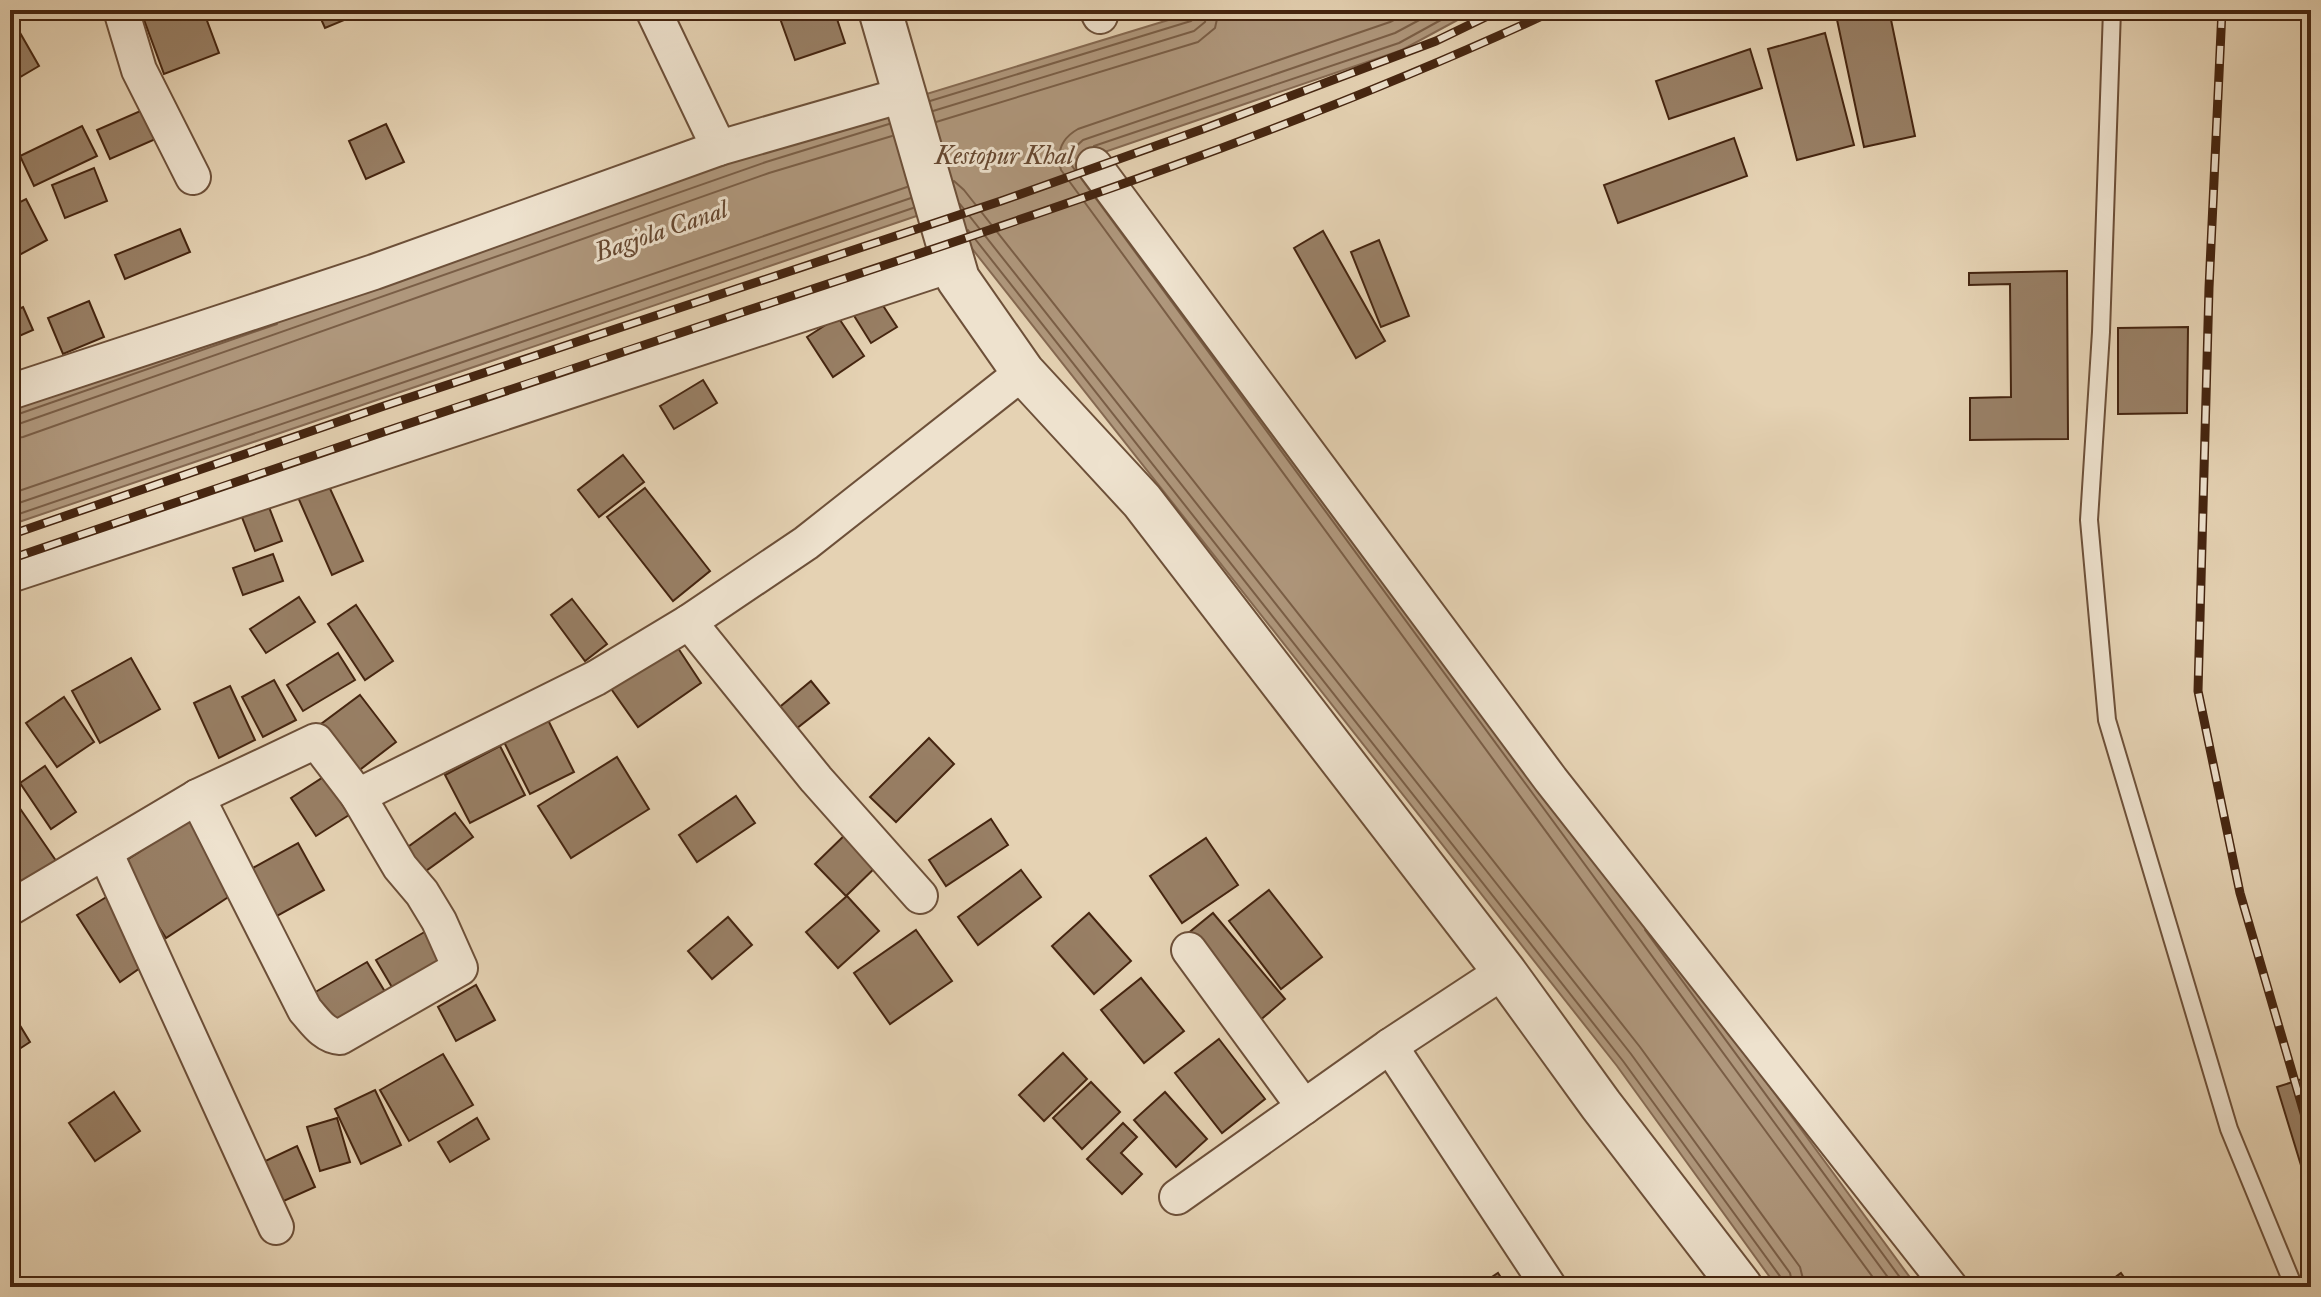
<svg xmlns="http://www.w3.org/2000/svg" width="2321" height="1297" viewBox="0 0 2321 1297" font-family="'IM FELL Double Pica',serif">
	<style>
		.water { fill: #af977c; stroke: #856951; stroke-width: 2 }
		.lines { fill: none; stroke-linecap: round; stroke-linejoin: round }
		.shore { stroke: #7a5e46; stroke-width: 2 }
		.building { fill: #987f65; stroke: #452510; stroke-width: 2 }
		.service-casing { stroke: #6d5039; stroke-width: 20 }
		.minor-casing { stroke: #6d5039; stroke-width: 38 }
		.tertiary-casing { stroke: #6d5039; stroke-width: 46 }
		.service { stroke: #eee2ce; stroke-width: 16 }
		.minor { stroke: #eee2ce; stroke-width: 34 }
		.tertiary { stroke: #eee2ce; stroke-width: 42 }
		.rail-casing { stroke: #452510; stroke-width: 9 }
		.rail { stroke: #eee2ce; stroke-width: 6; stroke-dasharray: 18; stroke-linecap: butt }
		.labels { text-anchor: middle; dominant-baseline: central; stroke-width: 6; stroke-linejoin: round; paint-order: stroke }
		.water-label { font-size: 26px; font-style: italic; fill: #654730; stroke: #eee2ce }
	</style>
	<rect width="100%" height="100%" fill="#e5d2b3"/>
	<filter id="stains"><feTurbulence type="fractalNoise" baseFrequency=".0025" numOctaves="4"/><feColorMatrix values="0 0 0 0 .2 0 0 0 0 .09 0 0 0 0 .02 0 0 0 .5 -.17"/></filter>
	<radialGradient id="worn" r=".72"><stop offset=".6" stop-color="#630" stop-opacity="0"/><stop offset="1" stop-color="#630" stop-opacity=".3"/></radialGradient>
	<polygon class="water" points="1201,10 1476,10 1402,50 1087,158 1917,1287 1777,1287 1617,1066 940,208 10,525 10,410 760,145"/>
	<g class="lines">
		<g class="shore">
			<path d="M 1413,10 L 1390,22 L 1078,129 C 1062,138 1056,152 1061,170 L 1880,1287"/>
			<polyline points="1438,10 1395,33 1083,140 1072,150 1072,166 1895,1287"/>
			<polyline points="930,101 1191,21 1196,17 1197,10"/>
			<polyline points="933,111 1194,31 1205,22 1207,10"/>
			<polyline points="936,122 1198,42 1215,28 1219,10"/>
			<polyline points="1094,146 1399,43 1459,10"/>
			<polyline points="954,181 964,190 1640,1047 1800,1267 1805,1287"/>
			<polyline points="960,204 1631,1054 1790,1273 1793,1287"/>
			<polyline points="968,230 1623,1061 1782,1279 1783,1287"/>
			<polyline points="10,417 277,324"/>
			<polyline points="10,427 766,162 889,124"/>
			<polyline points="10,439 23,437 769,173 892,136"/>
			<polyline points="10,494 907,187"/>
			<polyline points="10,506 911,198"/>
			<polyline points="10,517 913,208"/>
			<polyline points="1645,930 1907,1287"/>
		</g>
	</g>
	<g class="building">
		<polygon points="162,10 203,10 219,53 164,74 143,17"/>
		<polygon points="317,10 346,10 349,18 325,28"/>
		<polygon points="777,10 834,10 845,43 795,60"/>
		<polygon points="1857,10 1889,10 1915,136 1864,147 1836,15"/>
		<polygon points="19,31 39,66 10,83 10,36"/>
		<polygon points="1825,33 1854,145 1797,160 1768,49"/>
		<polygon points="1750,49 1762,88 1669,119 1656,81"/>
		<polygon points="154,105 167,134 110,159 97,130"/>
		<polygon points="386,124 404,162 366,179 349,141"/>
		<polygon points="82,126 97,156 34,186 20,156"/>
		<polygon points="1734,138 1747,176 1618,223 1604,185"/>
		<polygon points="94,168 107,201 65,218 52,185"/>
		<polygon points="26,199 47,240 10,260 10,207"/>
		<polygon points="180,229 190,252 125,279 115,255"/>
		<polygon points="1323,231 1385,341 1356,358 1294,248"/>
		<polygon points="1379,240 1409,316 1381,327 1351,252"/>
		<polygon points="2067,271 2068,439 1970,440 1970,398 2011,397 2010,284 1969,285 1969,273"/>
		<polygon points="878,298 897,327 871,343 853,314"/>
		<polygon points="89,301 104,337 63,354 48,318"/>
		<polygon points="23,307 33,330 10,340 10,313"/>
		<polygon points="838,317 864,356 833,377 807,337"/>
		<polygon points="2188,327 2187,413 2118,414 2118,328"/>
		<polygon points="703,380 717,403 674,429 660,406"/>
		<polygon points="623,455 644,482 599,517 578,490"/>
		<polygon points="327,482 363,561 332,575 297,495"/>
		<polygon points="645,488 710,571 673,601 607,517"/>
		<polygon points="267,502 282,541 255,551 240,512"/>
		<polygon points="273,554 283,581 243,595 233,568"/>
		<polygon points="299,597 315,622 266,653 250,629"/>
		<polygon points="572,599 607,644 585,661 551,615"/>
		<polygon points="356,605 393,661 365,680 328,624"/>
		<polygon points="672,639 701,683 638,727 607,683"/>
		<polygon points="338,653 355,680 303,711 287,685"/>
		<polygon points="131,658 160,709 100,743 72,691"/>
		<polygon points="274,680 296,720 263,737 242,697"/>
		<polygon points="811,681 829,703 792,732 775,711"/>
		<polygon points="230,686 255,740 219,758 194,703"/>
		<polygon points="360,695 396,742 357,772 321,724"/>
		<polygon points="64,697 94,742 57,767 26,723"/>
		<polygon points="548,720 574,772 530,794 504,742"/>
		<polygon points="929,738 954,764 896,822 870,797"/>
		<polygon points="500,746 525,795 470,823 445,775"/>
		<polygon points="617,757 649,809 571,858 538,806"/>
		<polygon points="45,766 76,812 51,829 20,783"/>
		<polygon points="325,776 349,815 316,836 291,798"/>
		<polygon points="10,794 61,868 28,892 10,866"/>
		<polygon points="736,796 755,823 697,862 679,835"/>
		<polygon points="455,813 473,837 423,873 405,849"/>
		<polygon points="195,816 242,888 166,938 119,865"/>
		<polygon points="991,819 1008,845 946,886 929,860"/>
		<polygon points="851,829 882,861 846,896 815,864"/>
		<polygon points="1206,838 1238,885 1182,923 1150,876"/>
		<polygon points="298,843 324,890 277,916 251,869"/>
		<polygon points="1021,870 1041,897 978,945 958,917"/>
		<polygon points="1269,890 1322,957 1281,989 1229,921"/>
		<polygon points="108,896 150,961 120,982 77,915"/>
		<polygon points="847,896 879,931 838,968 806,932"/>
		<polygon points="1089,913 1131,961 1094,994 1052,946"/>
		<polygon points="1213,913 1285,999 1258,1022 1186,935"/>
		<polygon points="728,917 752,945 712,979 688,951"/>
		<polygon points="428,930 447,964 396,994 376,960"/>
		<polygon points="916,930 952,981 890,1024 854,973"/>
		<polygon points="367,962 390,1000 336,1033 312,994"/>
		<polygon points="1141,978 1184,1031 1144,1063 1101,1010"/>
		<polygon points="476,985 495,1020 456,1041 438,1007"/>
		<polygon points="10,1009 30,1042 10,1055"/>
		<polygon points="1219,1039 1265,1099 1222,1133 1175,1073"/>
		<polygon points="1063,1053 1087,1079 1044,1121 1019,1095"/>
		<polygon points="443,1054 473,1105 409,1141 380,1090"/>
		<polygon points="2311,1076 2311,1198 2277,1087"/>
		<polygon points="1091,1082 1120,1112 1082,1149 1053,1118"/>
		<polygon points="375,1090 401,1145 361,1164 335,1109"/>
		<polygon points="114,1092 140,1131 95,1161 69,1123"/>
		<polygon points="1165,1092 1207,1139 1176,1167 1134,1120"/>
		<polygon points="337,1118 350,1162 320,1171 307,1127"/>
		<polygon points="477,1118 489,1139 450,1162 438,1142"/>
		<polygon points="1123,1123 1137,1137 1121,1153 1142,1174 1122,1194 1087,1159"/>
		<polygon points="297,1146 315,1187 277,1204 259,1164"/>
		<polygon points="1498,1273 1507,1287 1477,1287"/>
		<polygon points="2121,1273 2131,1287 2102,1287"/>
	</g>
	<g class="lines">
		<g class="service-casing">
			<polyline id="service" points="2112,10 2101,332 2089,520 2107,720 2229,1129 2294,1287"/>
		</g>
		<g class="minor-casing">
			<g id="minor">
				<polyline points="121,10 139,70 193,177"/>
				<polyline points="1097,10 1100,16"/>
				<polyline points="719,148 903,95"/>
				<polyline points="1094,165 1551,780 1950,1287"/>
				<polyline points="10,392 374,272 719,148 653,10"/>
				<polyline points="10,575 954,264"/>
				<polyline points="689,622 816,779 920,896"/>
				<path d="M 197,797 L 305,1010 C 315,1021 324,1036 340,1037 L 460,968 L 439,921 L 422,893 L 400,867 L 358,796"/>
				<polyline points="105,852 276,1227"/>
				<polyline points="10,908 197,797 316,741 358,796 596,678 689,622 806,543 1023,372"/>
				<polyline points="1189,950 1304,1107"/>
				<polyline points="1390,1046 1549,1287"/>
				<polyline points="1177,1197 1390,1046 1504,971"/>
			</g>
		</g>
		<g class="tertiary-casing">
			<polyline id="tertiary" points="880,10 958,279 1023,372 1142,501 1504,971 1601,1105 1741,1287"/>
		</g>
		<use href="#service" class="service"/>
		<use href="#minor" class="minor"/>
		<use href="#tertiary" class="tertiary"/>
		<g class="rail-casing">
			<g id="rail">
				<polyline points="2222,10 2209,288 2198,691 2240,893 2311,1137"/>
				<polyline points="10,535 384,406 1001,201 1203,129 1436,41 1500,10"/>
				<path d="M 10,559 C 252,476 494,394 737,314 C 1013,223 1291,133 1555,10"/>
			</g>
		</g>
		<use href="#rail" class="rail"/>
	</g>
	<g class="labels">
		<g class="water-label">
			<text x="1004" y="156">Kestopur Khal</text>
			<text transform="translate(661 231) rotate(-19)">Bagjola Canal</text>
		</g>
	</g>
	<rect width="2321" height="1297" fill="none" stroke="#e5d2b3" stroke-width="40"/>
	<rect x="12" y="12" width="2297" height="1273" fill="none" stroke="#452510" stroke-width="4"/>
	<rect x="20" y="20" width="2281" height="1257" fill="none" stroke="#452510" stroke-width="2"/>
	<rect width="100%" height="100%" filter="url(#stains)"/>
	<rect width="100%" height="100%" fill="url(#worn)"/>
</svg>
